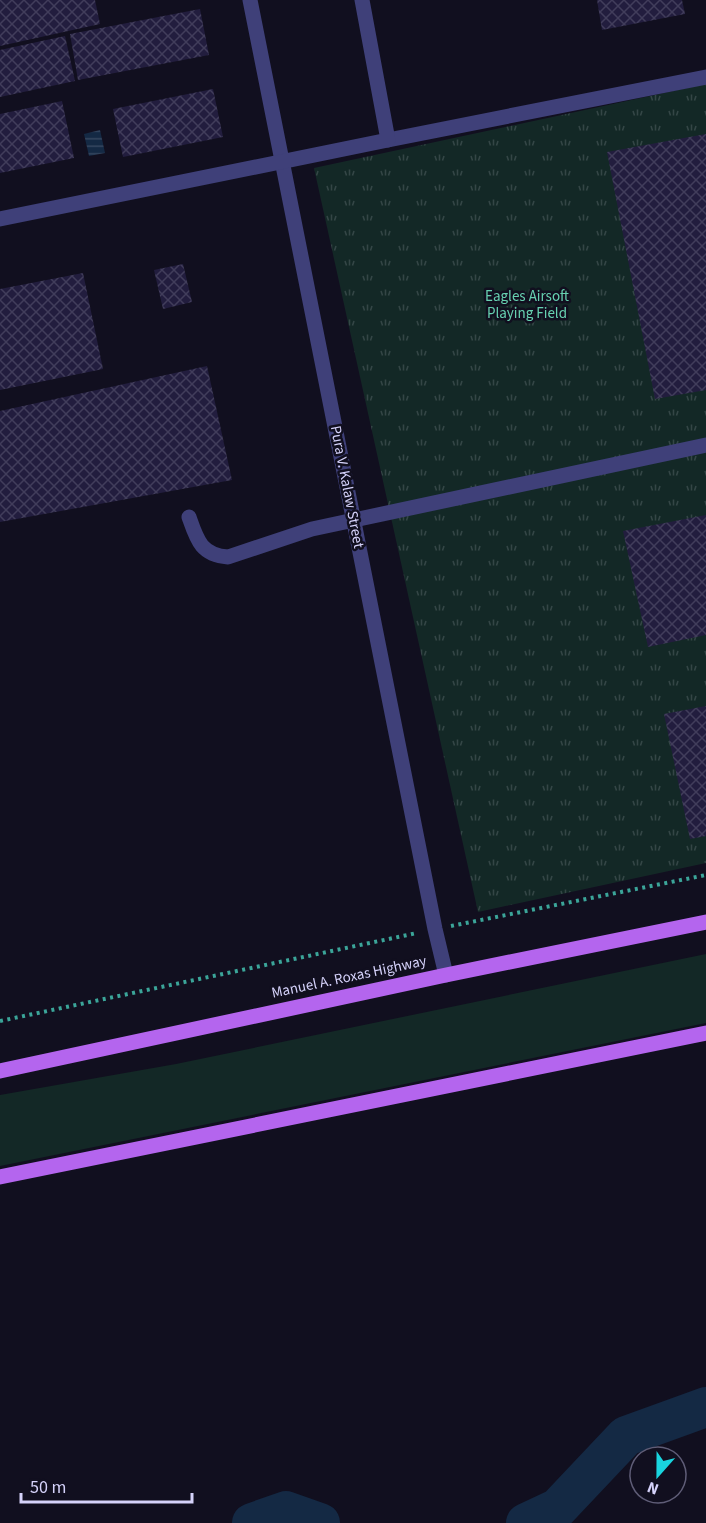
<svg xmlns="http://www.w3.org/2000/svg" width="706" height="1523" viewBox="0 0 706 1523" font-family="'Source Sans 3',sans-serif">
	<style>
		.green { fill: #132826 }
		.park { fill: url(#park-tufts) }
		.water { fill: url(#water-rules) }
		.lines { fill: none; stroke-linecap: round; stroke-linejoin: round }
		.river { stroke: #142944; stroke-width: 40 }
		.building { fill: url(#building-cross-hatch) }
		.path { stroke: #3ba599; stroke-width: 4; stroke-dasharray: 3 4.5; stroke-linecap: butt }
		.minor { stroke: #3f4079; stroke-width: 15 }
		.major { stroke: #b465ee; stroke-width: 15 }
		.labels { text-anchor: middle; dominant-baseline: central; stroke-width: 5; stroke-linejoin: round; paint-order: stroke }
		.park-label { font-size: 15px; fill: #67d1b1; stroke: #110f1f }
		.street-label { font-size: 15px; fill: #d5d2fa; stroke: #110f1f }
	</style>
	<defs>
		<pattern id="park-tufts" width="24" height="20" patternUnits="userSpaceOnUse" patternTransform="scale(1.5)"><rect width="24" height="20" fill="#132826"/><path d="M3 7l-1-3M5 7V3M7 7l1-3M15 17l-1-3M17 17v-4M19 17l1-3" fill="none" stroke="#344646"/></pattern>
		<pattern id="water-rules" width="6" height="5" patternUnits="userSpaceOnUse" patternTransform="scale(1.5)"><rect width="6" height="5" fill="#142944"/><path d="M0 2.5h6" fill="none" stroke="#354760"/></pattern>
		<pattern id="building-cross-hatch" width="8" height="8" patternUnits="userSpaceOnUse" patternTransform="scale(1.5)"><rect width="8" height="8" fill="#221d3e"/><path d="M0 0l8 8M0 8l8-8" fill="none" stroke="#413d5b"/></pattern>
	</defs>
	<rect width="100%" height="100%" fill="#110f1f"/>
	<polygon class="green" points="706,954 706,1023 0,1166 0,1095 176,1064"/>
	<polygon class="park" points="706,84 706,863 478,912 314,168"/>
	<polygon class="water" points="100,130 105,153 89,156 84,134"/>
	<g class="lines">
		<g class="river">
			<polyline points="252,1523 286,1511 320,1523"/>
			<polyline points="526,1523 558,1508 626,1436 706,1407"/>
		</g>
	</g>
	<g class="building">
		<polygon points="0,0 95,0 100,24 0,46"/>
		<polygon points="597,0 682,0 685,14 602,30"/>
		<polygon points="200,9 209,55 78,80 70,34"/>
		<polygon points="65,36 75,81 0,97 0,50"/>
		<polygon points="213,89 223,137 123,157 113,109"/>
		<polygon points="62,101 74,158 0,173 0,114"/>
		<polygon points="706,134 706,390 655,399 607,152"/>
		<polygon points="183,264 192,302 163,309 154,270"/>
		<polygon points="83,273 103,369 0,390 0,289"/>
		<polygon points="207,366 232,480 0,522 0,411"/>
		<polygon points="706,515 706,635 648,647 623,531"/>
		<polygon points="706,706 706,836 690,839 664,714"/>
	</g>
	<g class="lines">
		<g class="path">
			<polyline points="451,926 706,875"/>
			<polyline points="0,1021 417,933"/>
		</g>
		<g class="minor">
			<polyline points="250,0 435,929 446,975"/>
			<polyline points="388,140 706,77"/>
			<polyline points="0,219 388,140 362,0"/>
			<path d="M 189,517 C 197,540 201,555 228,557 L 312,529 L 706,445"/>
		</g>
		<g class="major">
			<polyline points="0,1071 446,975 706,922"/>
			<polyline points="0,1177 706,1033"/>
		</g>
	</g>
	<g class="labels">
		<g class="park-label">
			<text x="527" y="296">Eagles Airsoft<tspan x="527" dy="17">Playing Field</tspan></text>
		</g>
		<g class="street-label">
			<text transform="translate(347 487) rotate(79)">Pura V. Kalaw Street</text>
			<text transform="translate(349 977) rotate(-12)">Manuel A. Roxas Highway</text>
		</g>
	</g>
	<g transform="translate(658 1475) rotate(201)"><circle r="28" fill="#110f1f" stroke="#5f5d77" stroke-width="1.5"/>
	<path d="M0-4.5L10 22L0 15L-10 22Z" fill="#19d5df"/>
	<text y="-9" font-size="16" font-weight="bold" text-anchor="middle" fill="#d5d2fa">N</text>
	</g>
	<path d="M21 1493v9h171v-9" fill="none" stroke="#d5d2fa" stroke-width="3"/>
	<text x="30" y="1493" font-size="18" fill="#d5d2fa" stroke="#110f1f" stroke-width="4.5" paint-order="stroke">50 m</text>
</svg>
